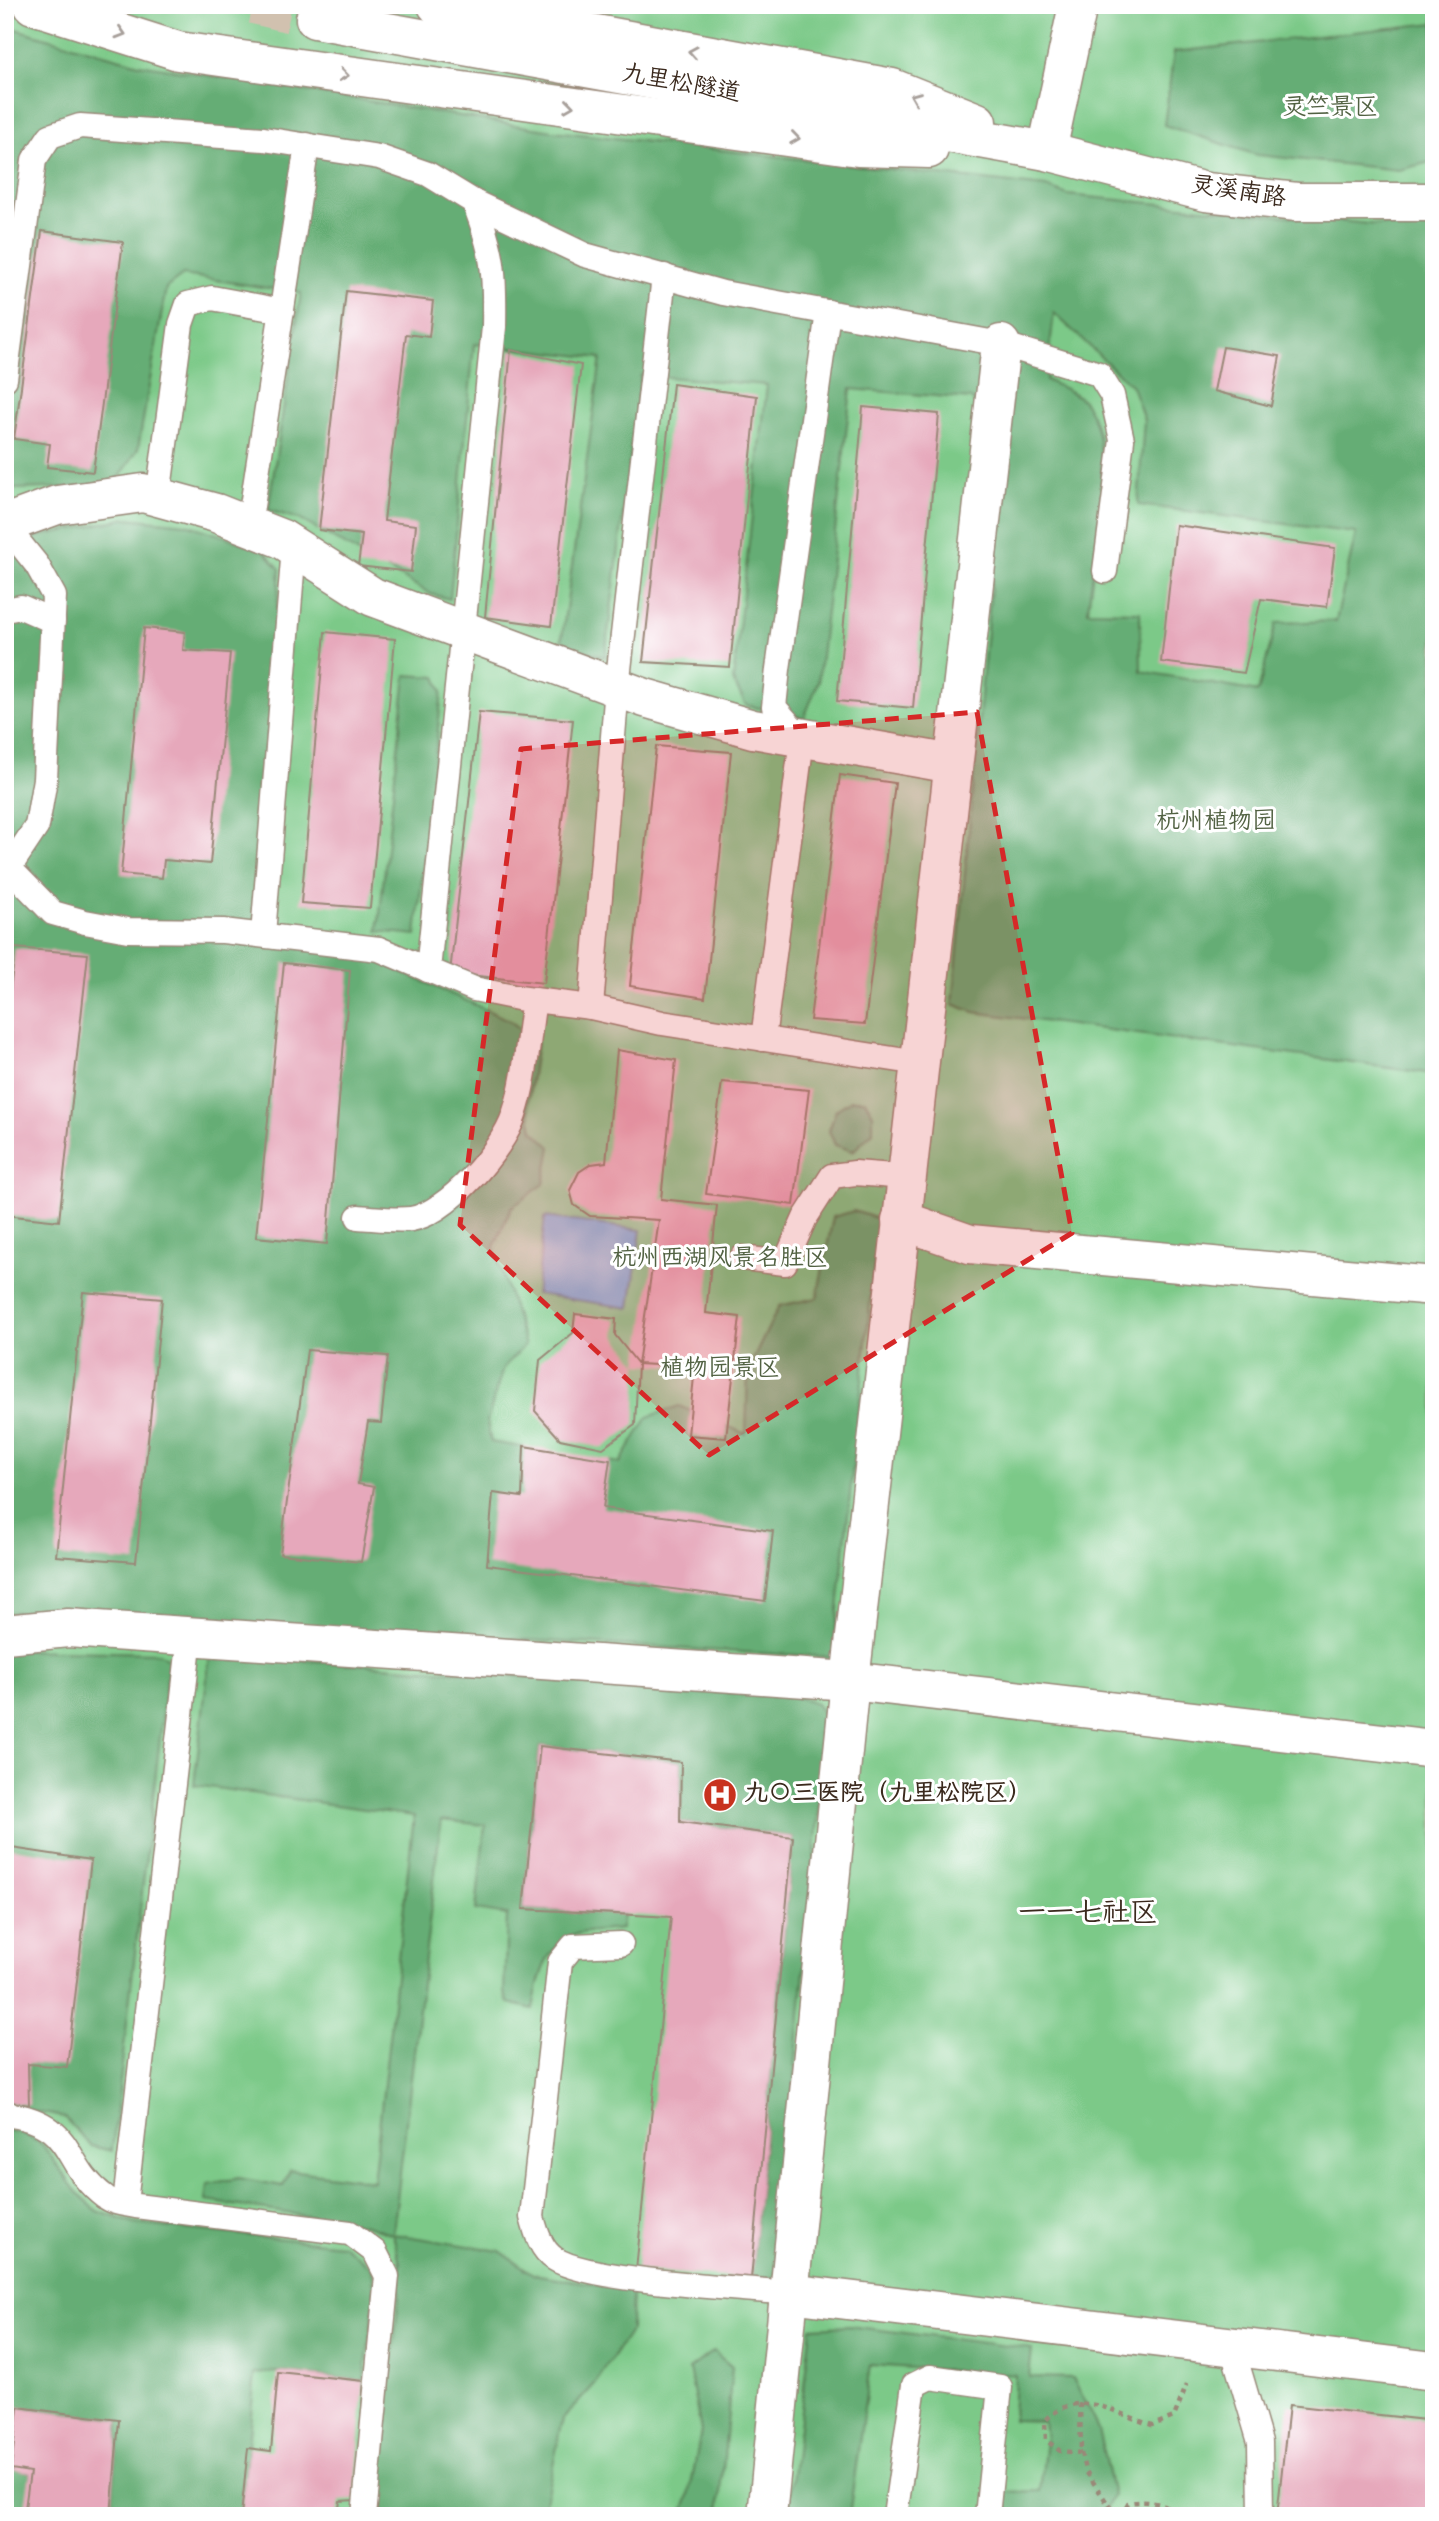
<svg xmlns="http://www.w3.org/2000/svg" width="1439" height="2521" viewBox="0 0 1439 2521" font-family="Dekko,'LXGW WenKai TC',sans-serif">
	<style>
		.green { fill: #7cc988; stroke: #5c7a53; stroke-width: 2 }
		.forest { fill: #65ad74; stroke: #506c49; stroke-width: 2; fill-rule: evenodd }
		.water { fill: #67a8db; stroke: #51697c; stroke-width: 2 }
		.building { fill: #e6a8bb }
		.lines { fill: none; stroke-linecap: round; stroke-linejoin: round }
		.secondary-tunnel { stroke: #d1c1af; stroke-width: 38; stroke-dasharray: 38 19; stroke-linecap: butt }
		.lane-casing { stroke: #998878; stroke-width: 27 }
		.street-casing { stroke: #998878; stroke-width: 41 }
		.secondary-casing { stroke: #998878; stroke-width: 41 }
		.path { stroke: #998878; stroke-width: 4.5; stroke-dasharray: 5 5; stroke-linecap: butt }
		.lane { stroke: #fff; stroke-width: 24 }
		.street { stroke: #fff; stroke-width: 38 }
		.secondary { stroke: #fff; stroke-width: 38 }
		.oneway { stroke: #a79f9a }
		.marked { fill: #d62828; fill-opacity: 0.2; stroke: #d62828; stroke-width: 5; stroke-dasharray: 14 9; stroke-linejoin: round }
		.labels { text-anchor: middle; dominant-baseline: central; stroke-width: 6; stroke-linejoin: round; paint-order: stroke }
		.street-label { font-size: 24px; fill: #3b2a1e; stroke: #fff }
		.park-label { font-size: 24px; fill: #526243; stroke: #fff }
		.poi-label { font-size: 24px; font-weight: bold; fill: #3b2a1e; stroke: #fff; text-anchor: start }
		.quarter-label { font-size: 28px; fill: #3b2a1e; stroke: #fff }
	</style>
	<rect width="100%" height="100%" fill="#fff"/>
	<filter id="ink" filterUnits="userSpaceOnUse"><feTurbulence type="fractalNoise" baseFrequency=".0143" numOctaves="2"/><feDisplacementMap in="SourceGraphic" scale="14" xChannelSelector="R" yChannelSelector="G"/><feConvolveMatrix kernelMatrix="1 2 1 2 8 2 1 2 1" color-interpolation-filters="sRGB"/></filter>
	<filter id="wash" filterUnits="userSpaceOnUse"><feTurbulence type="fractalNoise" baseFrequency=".00686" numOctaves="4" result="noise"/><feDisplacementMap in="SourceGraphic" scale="28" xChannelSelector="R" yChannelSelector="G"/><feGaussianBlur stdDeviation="1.57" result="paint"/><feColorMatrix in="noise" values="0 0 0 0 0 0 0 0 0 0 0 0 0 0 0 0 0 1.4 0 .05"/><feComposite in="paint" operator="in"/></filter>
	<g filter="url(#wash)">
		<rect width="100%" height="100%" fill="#f7e7d3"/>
		<rect class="green" x="5" y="5" width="1429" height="2511"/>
		<g class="forest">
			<polygon points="1434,23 1434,161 1399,170 1257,155 1164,125 1174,52"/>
			<path d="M 5,26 L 139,64 L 553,131 L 1046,187 L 1068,195 L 1380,225 L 1434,223 L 1434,707 L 1426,773 L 1434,774 L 1434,1074 L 974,1012 L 953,1004 L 1005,433 L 971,399 L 851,389 L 818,683 L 804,718 L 746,705 L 733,681 L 767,385 L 641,375 L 605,657 L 561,644 L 601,358 L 474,344 L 450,599 L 431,594 L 299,519 L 268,510 L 301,293 L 183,275 L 166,288 L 138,449 L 114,486 L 15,489 L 5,492 ZM 1054,313 L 1132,386 L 1144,420 L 1138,505 L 1356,533 L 1336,621 L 1276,623 L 1258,692 L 1141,671 L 1140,612 L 1088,611 C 1093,558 1119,442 1083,401 C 1075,391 1057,386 1046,380 Z"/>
			<polygon points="127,518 186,524 263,549 280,569 256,921 380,962 509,1020 537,1042 528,1103 533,1130 551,1147 544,1184 511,1208 494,1247 525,1345 503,1368 487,1422 491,1442 620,1463 648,1417 679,1406 746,1434 748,1370 779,1306 817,1298 833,1217 854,1211 879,1219 833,1657 15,1612 5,1615 5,543"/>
			<polygon points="406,675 436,677 442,691 416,935 378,931"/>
			<polygon points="851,1100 865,1100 873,1114 873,1132 853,1151 835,1145 829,1131 836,1110"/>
			<polygon points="14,1650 159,1653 169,1660 112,2151 91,2146 64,2117 5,2106 5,1652"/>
			<path d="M 210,1653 L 797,1697 L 816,1704 L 827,1719 L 776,2277 L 751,2279 L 793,1837 L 680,1822 L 681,1762 L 540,1746 L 523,1909 L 623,1914 L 621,1929 C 607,1931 589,1930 576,1934 C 545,1945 538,1980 533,2009 L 508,2003 L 504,1992 L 507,1915 L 476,1910 L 485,1825 L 441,1820 L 393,2234 L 500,2251 L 533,2274 L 632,2290 L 631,2330 L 595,2384 L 563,2419 L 542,2516 L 375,2516 L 400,2288 L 400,2263 L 393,2234 L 366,2225 L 206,2201 L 208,2184 L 239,2178 L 283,2186 L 290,2170 L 373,2181 L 414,1816 L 194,1785 Z"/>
			<polygon points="5,2130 22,2133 42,2144 78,2194 97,2211 135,2224 343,2245 372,2268 375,2296 364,2381 278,2372 255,2374 241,2516 111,2516 119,2420 18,2407 11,2468 30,2472 30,2516 5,2516"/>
			<polygon points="849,2326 1032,2349 1029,2377 1073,2378 1098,2429 1113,2495 1103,2516 1000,2516 1001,2492 1040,2491 1046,2440 1044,2421 1013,2420 1015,2375 870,2365 849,2516 788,2516 811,2328"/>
			<polygon points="713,2351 732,2367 719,2516 681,2516 689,2496 701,2431 689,2369"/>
		</g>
		<polygon class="water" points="545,1217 641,1230 630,1308 536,1294"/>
		<g id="blocks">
			<g class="building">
				<polygon points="42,231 123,242 93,472 47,467 50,444 14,439"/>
				<polygon points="346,291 433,301 429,337 406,334 384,521 416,525 411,572 358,566 362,535 319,530"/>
				<polygon points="1223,347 1280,356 1271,406 1214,391"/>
				<polygon points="511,350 581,365 551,626 485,617"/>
				<polygon points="673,384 757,396 730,667 643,662"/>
				<polygon points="863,407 939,414 913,708 837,701"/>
				<polygon points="1176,525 1335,548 1327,607 1261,599 1244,673 1161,662"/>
				<polygon points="144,628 185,632 183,650 230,653 210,864 164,860 162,878 121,874"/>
				<polygon points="325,632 395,639 370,908 301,903"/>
				<polygon points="479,712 573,720 544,983 450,973"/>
				<polygon points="656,746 731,752 705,998 630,986"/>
				<polygon points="840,775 895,783 865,1024 810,1020"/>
				<polygon points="15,948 88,954 59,1221 5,1215 5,1034"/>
				<polygon points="284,963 350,970 327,1244 256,1237"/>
				<polygon points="617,1050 676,1060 661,1199 717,1205 706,1313 740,1317 726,1438 688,1435 695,1367 638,1364 659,1220 590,1216 574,1205 570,1190 579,1172 591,1164 606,1162"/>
				<polygon points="722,1082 809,1090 794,1205 706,1194"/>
				<polygon points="83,1292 162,1299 136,1562 56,1556"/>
				<polygon points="575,1314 616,1319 615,1335 638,1364 635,1425 603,1448 560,1439 535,1411 540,1360 573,1333"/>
				<polygon points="307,1350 388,1356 381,1423 368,1422 358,1484 374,1487 361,1562 280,1554"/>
				<polygon points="524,1446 610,1460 603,1508 773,1531 765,1601 487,1565 493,1493 522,1497"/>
				<polygon points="540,1746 681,1762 680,1822 793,1837 751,2279 636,2270 671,1917 523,1909"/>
				<polygon points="5,1847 91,1860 67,2067 28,2064 29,2105 5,2102"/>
				<polygon points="278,2372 364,2381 355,2500 340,2501 338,2516 241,2516 248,2448 271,2451"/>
				<polygon points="1289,2405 1434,2421 1434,2516 1277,2516"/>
				<polygon points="18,2407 119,2420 111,2516 24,2516 30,2472 11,2469"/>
			</g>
		</g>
	</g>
	<g filter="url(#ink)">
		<use href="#blocks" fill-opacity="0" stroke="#998878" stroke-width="2"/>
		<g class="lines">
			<polyline class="secondary-tunnel" points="253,5 315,19"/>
			<g class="lane-casing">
				<g id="lane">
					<polyline points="5,379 34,160 50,136 80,126 264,139 379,157 428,174 474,202 585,255 723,293 1001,344 1099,374 1112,395 1122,440 1105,571"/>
					<polyline points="158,497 181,324 188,304 212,298 282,311"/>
					<polyline points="5,525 37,565 54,596 45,779 37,826 9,868 53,913 85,922 128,930 223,931 379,949 474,989 518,998 591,1007 662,1023 919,1063"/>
					<polyline points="249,526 307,145"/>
					<polyline points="5,610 21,607 53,621"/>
					<polyline points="263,935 294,547"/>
					<path d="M 428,970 L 494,327 C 495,272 494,253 474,202"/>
					<polyline points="591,1007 617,687 664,276"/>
					<polyline points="763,1039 802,739 774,707 778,669 828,312"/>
					<path d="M 358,1217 C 375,1218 394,1221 411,1219 C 447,1214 503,1149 514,1115 C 526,1079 528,1037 534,1000"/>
					<polyline points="742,1258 785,1263 805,1218 832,1176 855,1173 906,1177"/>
					<path d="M 621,1944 L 573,1946 L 560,1962 L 532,2217 C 536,2232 541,2250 555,2259 C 588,2281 742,2288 789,2293"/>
					<path d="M 5,2114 C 78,2123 60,2164 105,2197 C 112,2203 127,2204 136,2206 L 350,2233 L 375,2252 L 387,2276 L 364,2516"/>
					<polyline points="125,2203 190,1636"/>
					<polyline points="1232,2347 1260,2442 1261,2516"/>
					<polyline points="895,2516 914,2385 930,2377 1000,2387 987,2516"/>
				</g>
			</g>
			<g class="street-casing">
				<g id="street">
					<polyline points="1047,151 1078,5"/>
					<polyline points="5,524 57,505 143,493 216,513 282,539 373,597 645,698 753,729 953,764"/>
					<polyline points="901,1220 970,1244 1434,1286"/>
					<polyline points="5,1634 68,1628 850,1681 1434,1749"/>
					<polyline points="789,2293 1434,2371"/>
					<polyline points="767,2516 850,1681 1001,344"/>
				</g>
			</g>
			<g class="secondary-casing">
				<g id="secondary">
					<polyline points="33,5 178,51 858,147 929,149"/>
					<polyline points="437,5 892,88 977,122"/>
					<polyline points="315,19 1047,151 1206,192 1297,202 1434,202"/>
				</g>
			</g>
			<g class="path">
				<polyline points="1080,2403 1081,2453 1085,2470 1116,2516"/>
				<path d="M 1081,2453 L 1060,2451 L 1046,2440 L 1045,2421 C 1078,2386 1114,2413 1152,2425 L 1174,2417 L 1187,2384"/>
				<path d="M 1121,2516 L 1128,2503 C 1149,2500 1163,2502 1180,2516"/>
			</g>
			<use href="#lane" class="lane"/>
			<use href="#street" class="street"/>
			<use href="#secondary" class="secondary"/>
		</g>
		<defs><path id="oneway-chevron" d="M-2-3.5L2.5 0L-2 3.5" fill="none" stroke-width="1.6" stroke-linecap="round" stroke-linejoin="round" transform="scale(1.75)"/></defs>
		<g class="oneway">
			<use href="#oneway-chevron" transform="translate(121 33) rotate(17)"/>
			<use href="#oneway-chevron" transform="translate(693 52) rotate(-170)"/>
			<use href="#oneway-chevron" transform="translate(344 75) rotate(8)"/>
			<use href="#oneway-chevron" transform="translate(915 97) rotate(-158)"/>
			<use href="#oneway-chevron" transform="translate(569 106) rotate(8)"/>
			<use href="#oneway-chevron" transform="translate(795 138) rotate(8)"/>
		</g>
	</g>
	<path class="marked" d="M 977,712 L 1072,1233 L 709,1455 L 460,1225 L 521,749 Z"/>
	<defs>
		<g id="hospital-disc" transform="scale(1.75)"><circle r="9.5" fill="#c8321e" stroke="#fff"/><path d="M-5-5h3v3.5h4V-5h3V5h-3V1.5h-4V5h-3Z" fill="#fff"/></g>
	</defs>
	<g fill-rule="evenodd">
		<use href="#hospital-disc" x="720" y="1795"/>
	</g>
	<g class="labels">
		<g class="street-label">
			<text transform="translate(681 85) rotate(10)">九里松隧道</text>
			<text transform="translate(1238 193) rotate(9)">灵溪南路</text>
		</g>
		<g class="park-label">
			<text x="1330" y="109">灵竺景区</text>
			<text x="1216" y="823">杭州植物园</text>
			<text x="720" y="1260">杭州西湖风景名胜区</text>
			<text x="720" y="1370">植物园景区</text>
		</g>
		<g class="poi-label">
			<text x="744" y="1795">九〇三医院（九里松院区）</text>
		</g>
		<g class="quarter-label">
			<text x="1088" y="1916">一一七社区</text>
		</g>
	</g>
	<rect width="1439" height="2521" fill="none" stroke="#fff" stroke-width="28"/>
</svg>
